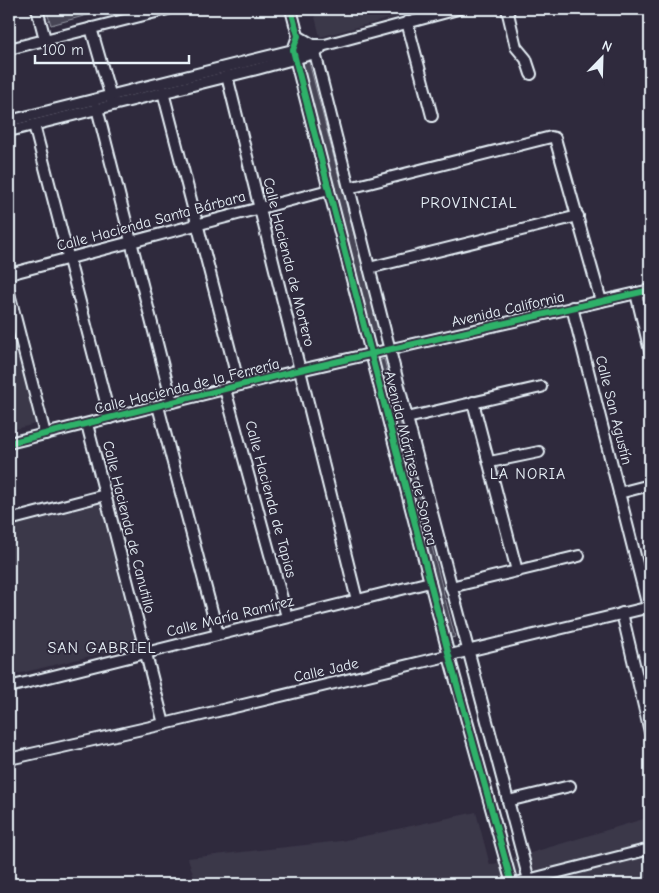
<svg xmlns="http://www.w3.org/2000/svg" width="659" height="893" viewBox="0 0 659 893" font-family="'Comic Neue',sans-serif">
	<style>
		.built { fill: #3b3749 }
		.green { fill: #464455; stroke: #979aa6 }
		.lines { fill: none; stroke-linecap: round; stroke-linejoin: round }
		.minor-casing { stroke: #e8f1f8; stroke-width: 14 }
		.minor { stroke: #2f2a3d; stroke-width: 10 }
		.cycleway-casing { stroke: #2f2a3d; stroke-width: 9 }
		.cycleway { stroke: #2db169; stroke-width: 6 }
		.labels { text-anchor: middle; dominant-baseline: central; stroke-width: 4; stroke-linejoin: round; paint-order: stroke }
		.street-label { font-size: 15px; fill: #e8f1f8; stroke: #2f2a3d }
		.neighbourhood-label { font-size: 16px; letter-spacing: 1px; fill: #e8f1f8; stroke: #2f2a3d }
	</style>
	<rect width="100%" height="100%" fill="#2f2a3d"/>
	<filter id="ink" filterUnits="userSpaceOnUse"><feTurbulence type="fractalNoise" baseFrequency=".02" numOctaves="2"/><feDisplacementMap in="SourceGraphic" scale="10" xChannelSelector="R" yChannelSelector="G"/><feConvolveMatrix kernelMatrix="1 2 1 2 8 2 1 2 1" color-interpolation-filters="sRGB"/></filter>
	<g filter="url(#ink)">
		<g class="built">
			<polygon points="313,9 425,9 320,37"/>
			<polygon points="9,319 35,424 9,431"/>
			<polygon points="100,504 136,645 9,676 9,527"/>
			<polygon points="476,812 490,865 650,817 650,884 196,884 188,858 341,841"/>
		</g>
		<g class="green">
			<polygon points="46,9 109,9 51,25"/>
			<polygon points="308,58 379,330 369,332 299,60"/>
			<polygon points="384,359 455,637 448,639 375,362"/>
		</g>
		<g class="lines">
			<g class="minor-casing">
				<g id="minor">
					<polyline points="37,9 45,39"/>
					<polyline points="291,9 298,36 293,50 295,58 449,656 512,884"/>
					<polyline points="507,9 516,47 526,59 531,74"/>
					<polyline points="407,22 432,116"/>
					<polyline points="91,28 112,101"/>
					<polyline points="298,36 313,45 407,418 530,884"/>
					<polyline points="9,49 168,9"/>
					<polyline points="227,76 357,600"/>
					<polyline points="163,92 239,385"/>
					<polyline points="97,108 172,402"/>
					<polyline points="9,121 313,45 325,45 458,9"/>
					<polyline points="34,125 110,418"/>
					<polyline points="9,131 257,69 315,53 320,49"/>
					<polyline points="349,188 551,137 555,138 601,301"/>
					<polyline points="369,268 578,216"/>
					<polyline points="9,274 329,190"/>
					<polyline points="9,293 45,434"/>
					<polyline points="636,293 650,351"/>
					<polyline points="572,307 648,607"/>
					<polyline points="225,389 287,617"/>
					<polyline points="473,402 517,571"/>
					<polyline points="158,406 218,634"/>
					<polyline points="407,418 541,387"/>
					<polyline points="87,424 164,724"/>
					<polyline points="9,443 300,370 650,290"/>
					<polyline points="490,462 539,452"/>
					<polyline points="619,493 650,485"/>
					<polyline points="9,520 105,495"/>
					<polyline points="451,587 579,556"/>
					<polyline points="622,613 650,732"/>
					<polyline points="9,687 430,582"/>
					<polyline points="9,759 164,724 650,607"/>
					<polyline points="508,801 570,786"/>
					<polyline points="512,884 650,849"/>
				</g>
			</g>
			<use href="#minor" class="minor"/>
			<g class="cycleway-casing">
				<g id="cycleway">
					<polyline points="291,9 298,36 293,50 295,58 449,656 512,884"/>
					<polyline points="9,443 300,370 650,290"/>
				</g>
			</g>
			<use href="#cycleway" class="cycleway"/>
		</g>
	</g>
	<g class="labels">
		<g class="street-label">
			<text transform="translate(151 221) rotate(-15)">Calle Hacienda Santa Bárbara</text>
			<text transform="translate(289 262) rotate(76)">Calle Hacienda de Mortero</text>
			<text transform="translate(508 309) rotate(-13)">Avenida California</text>
			<text transform="translate(187 386) rotate(-14)">Calle Hacienda de la Ferrería</text>
			<text transform="translate(614 410) rotate(76)">Calle San Agustín</text>
			<text transform="translate(411 458) rotate(76)">Avenida Mártires de Sonora</text>
			<text transform="translate(271 499) rotate(75)">Calle Hacienda de Tapias</text>
			<text transform="translate(129 527) rotate(76)">Calle Hacienda de Canutillo</text>
			<text transform="translate(230 616) rotate(-14)">Calle María Ramírez</text>
			<text transform="translate(326 670) rotate(-13)">Calle Jade</text>
		</g>
		<g class="neighbourhood-label">
			<text x="469" y="203">PROVINCIAL</text>
			<text x="528" y="474">LA NORIA</text>
			<text x="102" y="648">SAN GABRIEL</text>
		</g>
	</g>
	<rect width="659" height="893" fill="none" stroke="#2f2a3d" stroke-width="30"/>
	<rect x="15" y="15" width="629" height="863" fill="none" stroke="#e8f1f8" stroke-width="2" filter="url(#ink)"/>
	<g transform="translate(602 58) rotate(23)" stroke="#2f2a3d" stroke-width="4" paint-order="stroke">
	<path d="M0-4L9 19L0 12L-9 19Z" fill="#e8f1f8"/>
	<text y="-8" font-size="14" font-weight="bold" text-anchor="middle" fill="#e8f1f8">N</text>
	</g>
	<path d="M35 55v8h154v-8" fill="none" stroke="#e8f1f8" stroke-width="2.5"/>
	<text x="42" y="55" font-size="15" fill="#e8f1f8" stroke="#2f2a3d" stroke-width="4" paint-order="stroke">100 m</text>
</svg>
